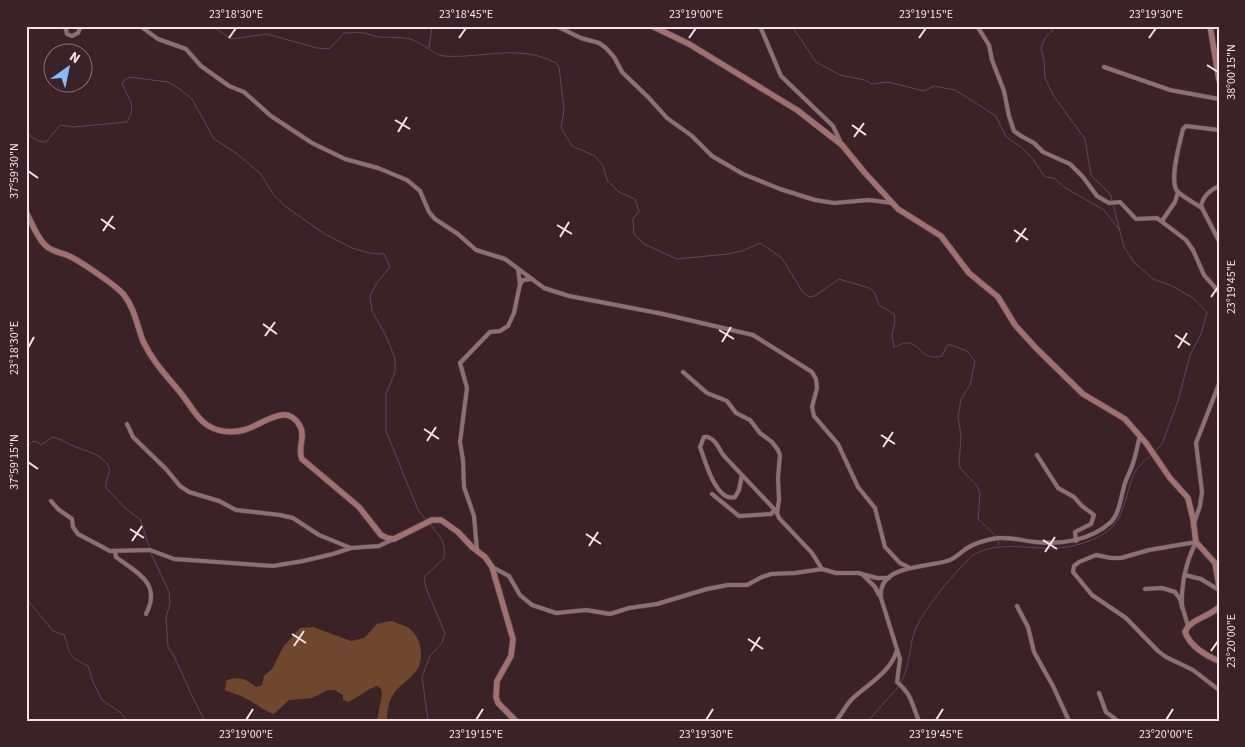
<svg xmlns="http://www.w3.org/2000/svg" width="1245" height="747" viewBox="0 0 1245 747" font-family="'Source Sans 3',sans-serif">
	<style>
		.green { fill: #6f472c }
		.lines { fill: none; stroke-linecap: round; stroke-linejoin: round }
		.stream { stroke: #604760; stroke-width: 1 }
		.street-casing { stroke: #533f43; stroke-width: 5 }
		.secondary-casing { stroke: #533f43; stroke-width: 7 }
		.street { stroke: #8c7075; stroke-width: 4 }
		.secondary { stroke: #a2706e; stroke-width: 5.5 }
		.ticks { fill: none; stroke: #f6e5e8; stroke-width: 2 }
		.neatline { fill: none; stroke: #f6e5e8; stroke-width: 2 }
		.ticks-label { font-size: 12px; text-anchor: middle; fill: #f6e5e8 }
	</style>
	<rect width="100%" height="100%" fill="#3a2226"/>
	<path class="green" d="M 391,621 C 397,623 404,625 409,628 C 421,637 425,657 417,670 C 410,680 397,686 391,698 C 388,705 387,713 387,721 L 377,721 L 382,694 L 381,689 L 377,686 L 370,689 L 349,702 L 343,700 L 343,695 L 335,690 L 328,690 L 312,698 L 289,700 L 274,714 C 263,711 256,703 245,698 C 238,694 231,693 225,690 L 226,681 C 239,675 245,679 256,687 L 262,685 L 264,676 L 272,669 L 283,647 L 300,628 L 313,627 L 351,641 L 364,638 L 377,624 Z"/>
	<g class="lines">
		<g class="stream">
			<polyline points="166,26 179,28 185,26"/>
			<path d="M 212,26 L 231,39 L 267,34 L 317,48 L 329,49 L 344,33 C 351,33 358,32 364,33 C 369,34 373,36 378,37 C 390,38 402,36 413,40 C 422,43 435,55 443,56 C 483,59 518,43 556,63 L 559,67 L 564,110 L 561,128 L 572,146 L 595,156 L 603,166 L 607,180 L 619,192 L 635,199 L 639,211 L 633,219 L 634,234 L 644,244 L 677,259 L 728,254 L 742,251 L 760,243 L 782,258 L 802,291 L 809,297 L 815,296 L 839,279 L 869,288 L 875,293 L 879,305 L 894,314 L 895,321 L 892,335 L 894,347 C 899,346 904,342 909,343 C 922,346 922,361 942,356 L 947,345 L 951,345 L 967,351 L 975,361 L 970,385 L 961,399 L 958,417 L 961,435 L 959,465 L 961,469 L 977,486 L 980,493 L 978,519 L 996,536"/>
			<polyline points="792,26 816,62 840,75 865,80 872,84 888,82 924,91 934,86 955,90 996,116 1006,137 1021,147 1033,159 1045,177 1054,178 1064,187 1104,210 1120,231"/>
			<polyline points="1057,26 1045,38 1041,48 1044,61 1045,78 1053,95 1085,139 1091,175 1110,194 1112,201"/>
			<polyline points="429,48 432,26"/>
			<path d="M 26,133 L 38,141 L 46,142 L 60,125 L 73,127 L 127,122 C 138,103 127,100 122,82 L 129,77 L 168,82 L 181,90 L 192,99 L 214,139 L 236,153 L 260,173 L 273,194 L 286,207 L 325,234 L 352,248 L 369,253 L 384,254 L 390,267 L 377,283 L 370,295 L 372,311 L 385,334 L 395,358 L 395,372 L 386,394 L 386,431 L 418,510 L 427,521"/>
			<polyline points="1113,204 1124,247 1134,262 1153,279 1172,286 1193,298 1207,312 1201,334 1190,355 1178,401 1162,444 1155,451"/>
			<path d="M 26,443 L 29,445 L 33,441 L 37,442 L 41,445 L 53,437 C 60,439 65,442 71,445 C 86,452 104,453 110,470 L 106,483 L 106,488 L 126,509 L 140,519 L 150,549"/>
			<polyline points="998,540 999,545"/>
			<polyline points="151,553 169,592 170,604 166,617 168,647 174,656 193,698 205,721"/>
			<path d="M 26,598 L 53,631 L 64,635 C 72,657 66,655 88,666 L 93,682 L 102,700 L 121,713 L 127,721"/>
			<path d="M 901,682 C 910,666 909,647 915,630 C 924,608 956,571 973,555 C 995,543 1016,547 1040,548 C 1063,550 1091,544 1109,530 C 1125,517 1126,491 1134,474 C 1138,466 1145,460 1152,454"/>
			<path d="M 428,721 L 422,677 L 430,656 L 442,643 L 445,633 L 426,588 L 424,577 L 444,558 C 446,541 440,537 430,524"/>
			<polyline points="868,721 899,686"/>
		</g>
		<g class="street-casing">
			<g id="street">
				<polyline points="65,26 67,34 72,36 78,33 81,26"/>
				<polyline points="140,26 158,39 186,49 201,66 229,86 244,92 271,116 312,143 345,159 378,168 407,180 420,191 429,212 435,219 458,234 476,250 505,259 544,288 569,296 663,314 753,335 812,372 816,379 817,388 812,407 814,416 838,444 858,487 875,508 885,547 900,563 910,568"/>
				<polyline points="556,26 581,38 599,43 606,48 614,57 622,72 649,98 667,118 692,136 712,156 743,174 780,189 815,200 834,203 869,200 892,203"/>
				<polyline points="760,26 781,76 833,126 842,145"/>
				<polyline points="977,26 989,45 992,60 1004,91 1009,116 1014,131 1021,136 1034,143 1043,152 1070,164 1083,177 1097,196 1109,203 1120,202 1136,219 1157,218 1186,240 1193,250 1204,275 1219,292"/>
				<polyline points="1104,67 1170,90 1219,99"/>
				<path d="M 1219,186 C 1210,190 1203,196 1201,206 L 1219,241"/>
				<path d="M 1202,208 C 1194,203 1185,198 1178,192 C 1168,183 1180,142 1183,129 L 1186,126 L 1219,130"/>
				<polyline points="1162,221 1175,202 1178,192"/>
				<polyline points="518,269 520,284"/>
				<polyline points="683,372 707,393 727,401 736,413 750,420 760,433 772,442 778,450 780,455 778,478 779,500 777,513"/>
				<polyline points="127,424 133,437 166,469 180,486 189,492 219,501 236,510 280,515 293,518 319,535 351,548 379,546 394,539"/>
				<polyline points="1037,455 1058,488 1074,497 1082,506 1094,515 1091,524 1075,532 1076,541"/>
				<path d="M 742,475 L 739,490 L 735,497 C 716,503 705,460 700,447 L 704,437 L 708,437 C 719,442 718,450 725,457 C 742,475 759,493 776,511 L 779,518 L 812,553 L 822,569"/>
				<polyline points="712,494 739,516 771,514 775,510"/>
				<polyline points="51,501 58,509 72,519 73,527 78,534 110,551 150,550 174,559 273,566 303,561 333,554 351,548"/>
				<polyline points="1194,523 1200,506 1202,492 1196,443 1219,384"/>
				<polyline points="1196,542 1149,550 1121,558 1111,558 1096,555 1079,562 1074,566 1073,572 1092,595 1126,618 1158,651 1166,657 1193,670 1219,690"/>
				<polyline points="477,550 474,516 464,487 463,460 460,442 467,388 460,363 490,332 500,331 508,326 514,313 520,284 523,280 532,279"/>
				<path d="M 115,552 L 116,557 C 137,573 162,583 146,614"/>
				<polyline points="492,567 509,576 520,595 532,605 556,613 586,610 610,614 629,608 657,604 707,589 728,585 747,585 762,577 771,574 795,573 822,569 836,573 858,573 877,578 889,578"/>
				<polyline points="863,575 875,587 879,595"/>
				<polyline points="1185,575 1201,579 1219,590"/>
				<polyline points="1145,589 1162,588 1175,592 1180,599 1188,626"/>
				<polyline points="1017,606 1028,627 1034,652 1053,686 1069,721"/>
				<path d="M 1182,608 C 1181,586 1186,562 1196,542"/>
				<polyline points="1099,693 1106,712 1118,721"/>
				<path d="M 836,721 C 842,714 846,705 852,699 C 868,684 891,672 897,650"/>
				<path d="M 919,721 C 911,703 913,696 897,682 L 900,659 L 881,598 C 877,563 931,568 950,560 C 955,558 959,554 963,551 C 972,544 987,539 998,538 C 1011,537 1024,541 1036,542 C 1062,545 1091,540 1111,522 C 1120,513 1121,495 1125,483 C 1127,477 1130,472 1132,466 C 1136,456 1137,446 1140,436"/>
			</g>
		</g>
		<g class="secondary-casing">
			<g id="secondary">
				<polyline points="652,26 689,44 797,110 842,145 865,173 898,209 941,236 969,273 998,297 1015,325 1036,348 1083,394 1125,419 1146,443 1170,478 1188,498 1193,519 1196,542 1215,563 1219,586"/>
				<polyline points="1210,26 1219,80"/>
				<path d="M 26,212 C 32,223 36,236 45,245 C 52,252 60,252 69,256 C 80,261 117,286 124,295 C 135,309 137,326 143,341 C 153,363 169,378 183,396 C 191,406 197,419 207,425 C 218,432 232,433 244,430 C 263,425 286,401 300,426 C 306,437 297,448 302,459 L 359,507 L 381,535 L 387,538 L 394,539 L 432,520 L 441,520 L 458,532 L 472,547 L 485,557 L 492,567 L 513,639 L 511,656 L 497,681 L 496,697 L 498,703 L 516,721"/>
				<path d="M 1219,607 C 1209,617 1190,619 1185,632 C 1190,646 1206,656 1219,661"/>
			</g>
		</g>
		<use href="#street" class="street"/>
		<use href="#secondary" class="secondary"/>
	</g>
	<path class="ticks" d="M 229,38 L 236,28M 459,38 L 466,28M 689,38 L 696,28M 919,38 L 926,28M 1149,38 L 1156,28M 1207,65 L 1218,72M 395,120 L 410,129M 852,125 L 866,135M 398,132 L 407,117M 854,137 L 864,123M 28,171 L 38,178M 101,219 L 115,229M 557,225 L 572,234M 1014,230 L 1028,240M 103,231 L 113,216M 560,237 L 569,222M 1016,242 L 1026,228M 1211,297 L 1218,287M 263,324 L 277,334M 719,330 L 734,339M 1175,335 L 1190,345M 265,336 L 275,322M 722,342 L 731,327M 28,348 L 34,337M 1178,348 L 1187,333M 424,429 L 439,439M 881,435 L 895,444M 427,441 L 436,427M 883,447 L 893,432M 28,462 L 38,469M 130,529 L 144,538M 586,534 L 601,544M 1043,540 L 1057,549M 132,541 L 142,526M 589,546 L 598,532M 1045,552 L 1055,537M 292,634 L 306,643M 748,639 L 763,649M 294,646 L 304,631M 751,651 L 760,637M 1211,651 L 1218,641M 246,720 L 253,709M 476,720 L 483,709M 706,720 L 713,709M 936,720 L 943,709M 1166,720 L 1173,709"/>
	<rect width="1245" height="747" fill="none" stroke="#3a2226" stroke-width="55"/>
	<g transform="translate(68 68) rotate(33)"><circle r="24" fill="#3a2226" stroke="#857074"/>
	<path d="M0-4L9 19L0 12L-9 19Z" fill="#82bcfa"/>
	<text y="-8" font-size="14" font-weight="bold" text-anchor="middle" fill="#f6e5e8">N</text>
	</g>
	<rect x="28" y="28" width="1190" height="692" class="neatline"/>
	<g class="ticks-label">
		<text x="236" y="18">23°18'30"E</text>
		<text x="466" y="18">23°18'45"E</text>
		<text x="696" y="18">23°19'00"E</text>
		<text x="926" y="18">23°19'15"E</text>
		<text x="1156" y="18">23°19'30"E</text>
		<text transform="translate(1231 72) rotate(-90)" y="4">38°00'15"N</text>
		<text transform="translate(14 171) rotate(-90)" y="4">37°59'30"N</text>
		<text transform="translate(1231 287) rotate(-90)" y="4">23°19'45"E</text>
		<text transform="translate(14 348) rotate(-90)" y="4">23°18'30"E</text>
		<text transform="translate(14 462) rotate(-90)" y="4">37°59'15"N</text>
		<text transform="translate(1231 641) rotate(-90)" y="4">23°20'00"E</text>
		<text x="246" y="738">23°19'00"E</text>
		<text x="476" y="738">23°19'15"E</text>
		<text x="706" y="738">23°19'30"E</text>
		<text x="936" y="738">23°19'45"E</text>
		<text x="1166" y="738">23°20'00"E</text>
	</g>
</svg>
